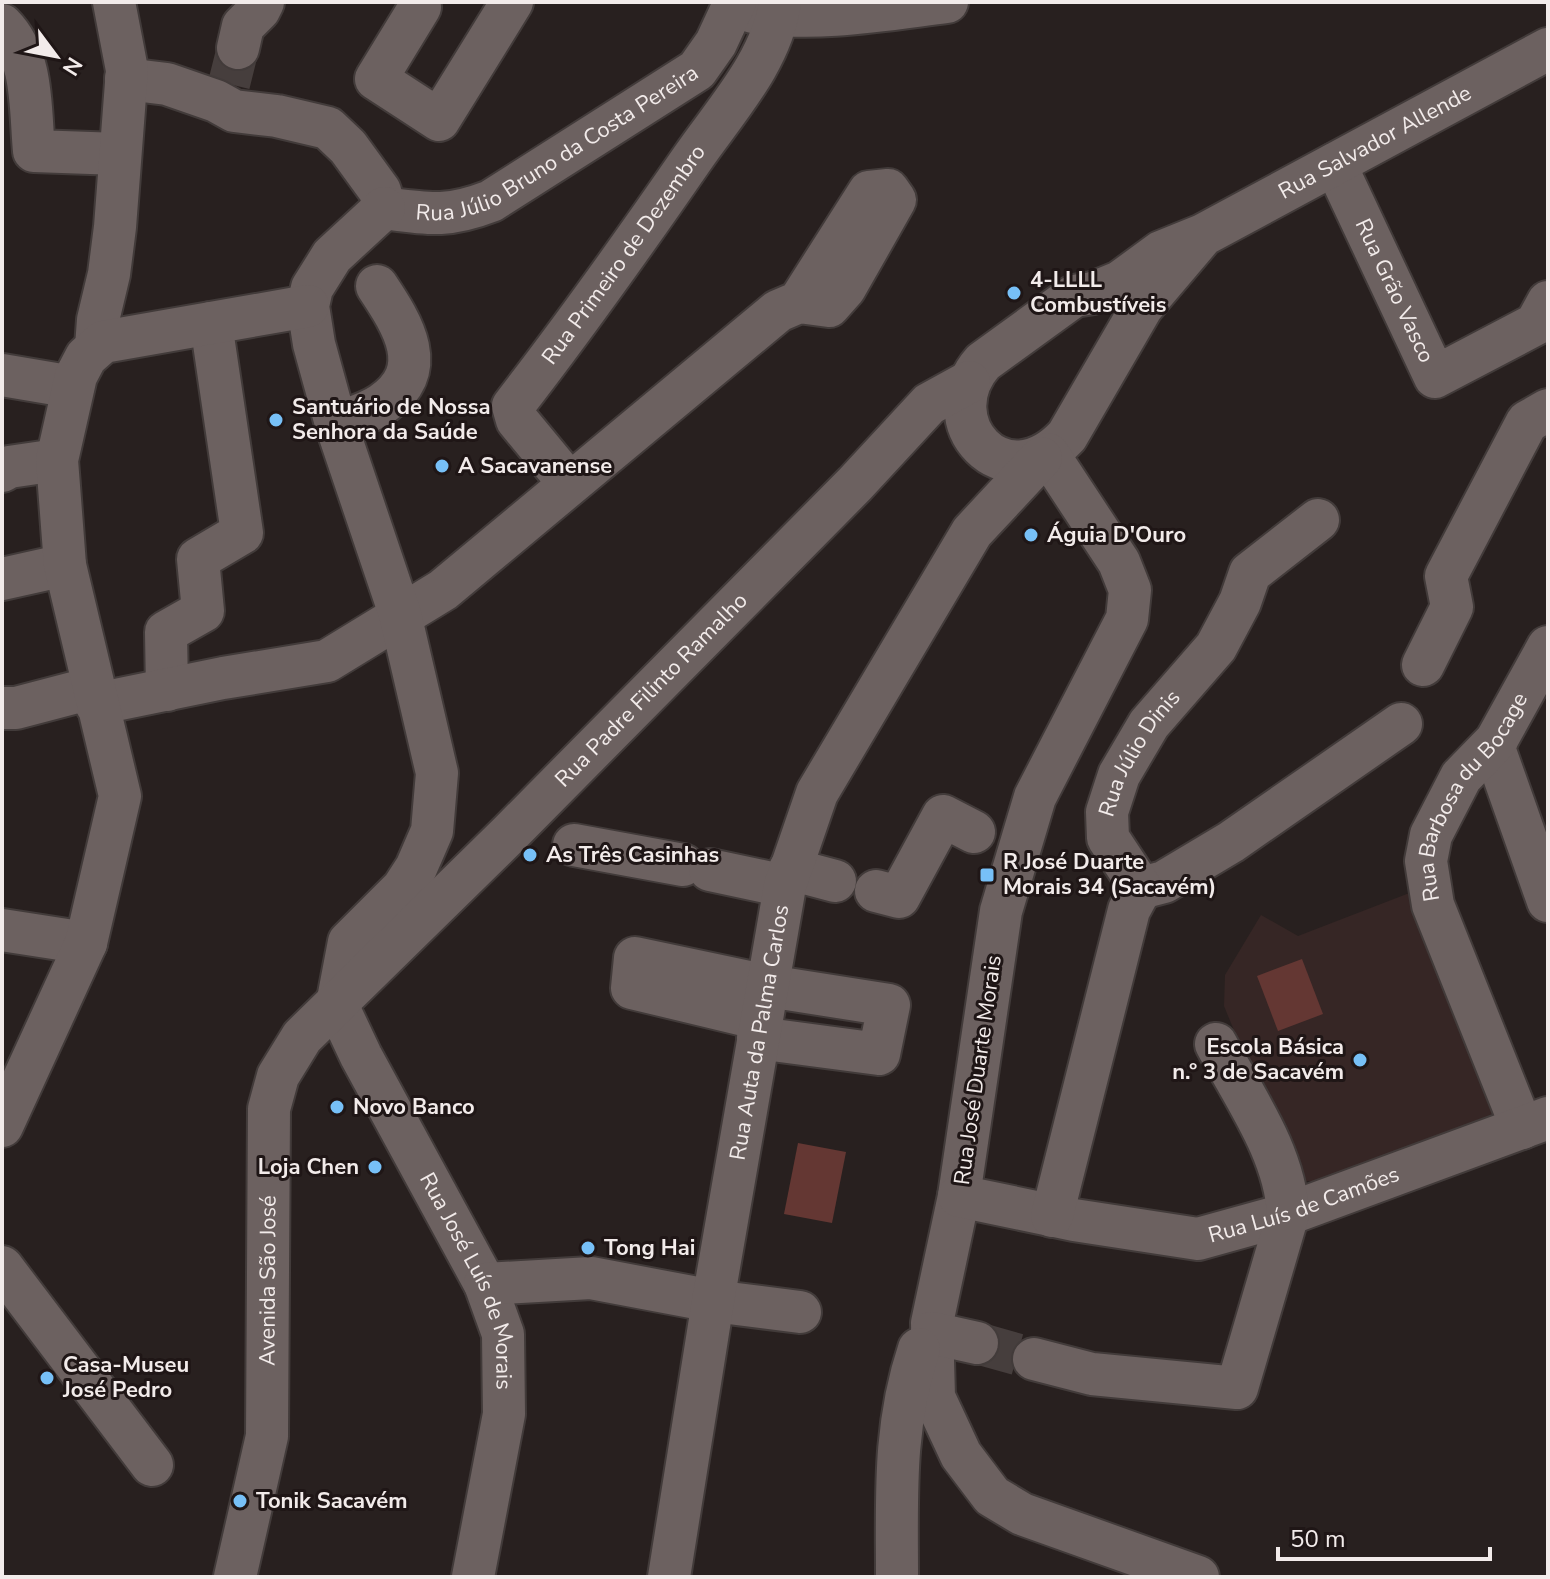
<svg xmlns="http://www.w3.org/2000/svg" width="1550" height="1579" viewBox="0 0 1550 1579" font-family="'Nunito Sans',sans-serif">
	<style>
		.built { fill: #362625 }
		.green { fill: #643733 }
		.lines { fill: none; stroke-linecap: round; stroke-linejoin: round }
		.minor-tunnel { stroke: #463e3d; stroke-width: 42; stroke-dasharray: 42 21; stroke-linecap: butt }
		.minor-casing { stroke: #423b3a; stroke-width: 46 }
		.minor { stroke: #6c6160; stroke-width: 42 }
		.poi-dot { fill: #77c0f7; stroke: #1f1616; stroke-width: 3 }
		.labels { text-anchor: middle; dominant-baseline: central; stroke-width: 6; stroke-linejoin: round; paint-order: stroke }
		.street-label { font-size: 22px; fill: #f2ebea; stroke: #1f1616 }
		.poi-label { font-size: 22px; font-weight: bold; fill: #f2ebea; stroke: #1f1616; text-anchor: start }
	</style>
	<rect width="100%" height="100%" fill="#28201f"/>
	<polygon class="built" points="1412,892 1495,1113 1319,1181 1305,1181 1292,1172 1224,1006 1225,975 1261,915 1298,936"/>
	<g class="green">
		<polygon points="1302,959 1323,1014 1278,1031 1257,976"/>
		<polygon points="798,1143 846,1152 832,1223 784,1214"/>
	</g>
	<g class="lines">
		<g class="minor-tunnel">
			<polyline points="229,84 238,48"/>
			<polyline points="977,1343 1034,1359"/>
		</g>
		<g class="minor-casing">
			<g id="minor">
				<polyline points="420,7 376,79 439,120 512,2"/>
				<path d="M 753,12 C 817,22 883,10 947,2"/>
				<path d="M 2,25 C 34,57 30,109 34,151 L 119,154"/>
				<polyline points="238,48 243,26 259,10 263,2"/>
				<polyline points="126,79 167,84 216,101 234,111 277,116 328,128 348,147 380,191 384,208"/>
				<path id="s1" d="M 1335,164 L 1435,377 L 1536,324 L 1548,302"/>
				<path id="s2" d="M 384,208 C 429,214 447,218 491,201 L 697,70 L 716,43 L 735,2"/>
				<path id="s3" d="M 1203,235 L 1142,307 L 1067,436 C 1004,504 931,421 983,362 L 1074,296 L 1093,293 L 1120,282 L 1161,252 L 1203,235 L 1548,49"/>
				<polyline points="96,347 98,320 109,274 115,227 127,70 114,2"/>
				<polyline points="2,375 73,387"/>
				<path d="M 336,424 C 351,418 369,413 382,404 C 432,370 403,325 377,286"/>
				<polyline points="1048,454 1119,562 1130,590 1127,619 1035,797 1001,911 959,1196 932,1323 934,1397 961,1455 992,1496 1022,1514 1198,1577"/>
				<polyline points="2,471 9,467 57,460"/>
				<path id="s4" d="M 569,483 L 517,420 L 513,406 C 575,326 634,243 692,159 C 725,111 772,61 780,2"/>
				<polyline points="2,579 65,565"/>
				<polyline points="1423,665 1452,607 1446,576 1527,422 1548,410"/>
				<polyline points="167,690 166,632 203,611 198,559 242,533 211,323"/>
				<polyline points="96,704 223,678 327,661 443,590 778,311 799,302 829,306 845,288 895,200 888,190 869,192 799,302"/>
				<polyline points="2,708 16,708 92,688"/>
				<polyline points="1496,741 1495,751 1548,901"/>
				<polyline points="574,845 683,865"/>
				<polyline points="790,869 835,881"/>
				<polyline points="710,870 785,886"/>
				<polyline points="1141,888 1164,882 1231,842 1401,724"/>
				<polyline points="876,891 899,897 943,816 974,832"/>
				<polyline points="2,930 86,943"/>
				<polyline points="337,1005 349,942 403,888 416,868 432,831 437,773 400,614 336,424 314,344 308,306 312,288 332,256 384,208"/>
				<path id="s5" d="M 337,1005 L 361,1056 L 485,1284 L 503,1334 L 504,1414 L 473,1577"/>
				<polyline points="758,1038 879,1054 889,1005 768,986 635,958 632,988 761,1019"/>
				<polyline points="2,1126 86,943 120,796 65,565 57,460 76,376 86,357 103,342 308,306"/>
				<path id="s6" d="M 1522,1128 L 1433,905 L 1426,861 L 1431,835 L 1461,777 L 1496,741 L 1548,647"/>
				<path id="s7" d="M 959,1196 L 1074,1220 L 1198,1239 L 1288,1214 L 1548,1118"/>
				<path id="s8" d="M 1052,1216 L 1129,910 L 1141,888 L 1108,838 L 1107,812 L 1119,775 L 1149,724 L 1216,647 L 1240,602 L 1250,573 L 1318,520"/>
				<polyline points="2,1267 152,1465"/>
				<polyline points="485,1284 591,1278 713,1301 800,1312"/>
				<polyline points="932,1333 977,1343"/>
				<path d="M 1034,1359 L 1092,1374 L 1237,1388 L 1288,1214 C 1285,1153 1244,1097 1216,1044"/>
				<path id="s9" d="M 235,1577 L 267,1436 L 269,1109 L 278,1076 L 302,1037 L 509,834 L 855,484 L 929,404 L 969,382"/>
				<path id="s10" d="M 669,1577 L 713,1301 L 785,886 L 817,793 L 972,532 L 1041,458"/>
				<path d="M 897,1577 C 897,1496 893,1427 919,1349"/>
			</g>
		</g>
		<use href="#minor" class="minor"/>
	</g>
	<g class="poi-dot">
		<circle cx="1014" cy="293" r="8"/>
		<circle cx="276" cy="420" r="8"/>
		<circle cx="442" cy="466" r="8"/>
		<circle cx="1031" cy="535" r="8"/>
		<circle cx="530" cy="855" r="8"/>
		<rect x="979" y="867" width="16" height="16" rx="4"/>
		<circle cx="1360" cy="1060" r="8"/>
		<circle cx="337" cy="1107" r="8"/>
		<circle cx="375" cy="1167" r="8"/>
		<circle cx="588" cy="1248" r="8"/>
		<circle cx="47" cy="1378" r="8"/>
		<circle cx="240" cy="1501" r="8"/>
	</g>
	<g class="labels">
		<g class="street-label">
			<text stroke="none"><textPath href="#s2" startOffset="192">Rua Júlio Bruno da Costa Pereira</textPath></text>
			<text stroke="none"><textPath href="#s3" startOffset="886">Rua Salvador Allende</textPath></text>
			<text stroke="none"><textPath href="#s4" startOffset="284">Rua Primeiro de Dezembro</textPath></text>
			<text stroke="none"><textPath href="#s1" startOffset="140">Rua Grão Vasco</textPath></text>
			<text stroke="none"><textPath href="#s9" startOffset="1044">Rua Padre Filinto Ramalho</textPath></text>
			<text stroke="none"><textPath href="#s8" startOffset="494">Rua Júlio Dinis</textPath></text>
			<text stroke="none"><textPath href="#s6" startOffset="362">Rua Barbosa du Bocage</textPath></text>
			<text stroke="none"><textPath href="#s10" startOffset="552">Rua Auta da Palma Carlos</textPath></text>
			<text transform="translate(978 1070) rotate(-82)">Rua José Duarte Morais</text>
			<text stroke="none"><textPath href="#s7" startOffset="354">Rua Luís de Camões</textPath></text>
			<text stroke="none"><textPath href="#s9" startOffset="300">Avenida São José</textPath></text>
			<text stroke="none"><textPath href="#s5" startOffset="308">Rua José Luís de Morais</textPath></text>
		</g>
		<g class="poi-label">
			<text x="1030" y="280">4-LLLL<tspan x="1030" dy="25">Combustíveis</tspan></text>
			<text x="292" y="407">Santuário de Nossa<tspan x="292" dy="25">Senhora da Saúde</tspan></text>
			<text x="458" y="466">A Sacavanense</text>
			<text x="1047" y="535">Águia D'Ouro</text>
			<text x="546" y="855">As Três Casinhas</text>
			<text x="1003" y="862">R José Duarte<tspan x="1003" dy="25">Morais 34 (Sacavém)</tspan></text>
			<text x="1344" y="1047" text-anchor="end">Escola Básica<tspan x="1344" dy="25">n.º 3 de Sacavém</tspan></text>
			<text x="353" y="1107">Novo Banco</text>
			<text x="359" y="1167" text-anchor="end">Loja Chen</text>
			<text x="604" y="1248">Tong Hai</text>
			<text x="63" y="1365">Casa-Museu<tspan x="63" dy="25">José Pedro</tspan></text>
			<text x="256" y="1501">Tonik Sacavém</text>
		</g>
	</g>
	<rect width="1550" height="1579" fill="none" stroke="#f2ebea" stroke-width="8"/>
	<g transform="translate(56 56) rotate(122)" stroke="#1f1616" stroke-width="6" paint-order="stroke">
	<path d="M0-6L14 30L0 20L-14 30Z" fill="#f2ebea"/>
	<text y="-12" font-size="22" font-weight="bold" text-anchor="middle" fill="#f2ebea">N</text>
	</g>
	<path d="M1278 1547v12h212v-12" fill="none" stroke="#f2ebea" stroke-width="4"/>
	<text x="1290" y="1547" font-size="24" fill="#f2ebea" stroke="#1f1616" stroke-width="6" paint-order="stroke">50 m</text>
</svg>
